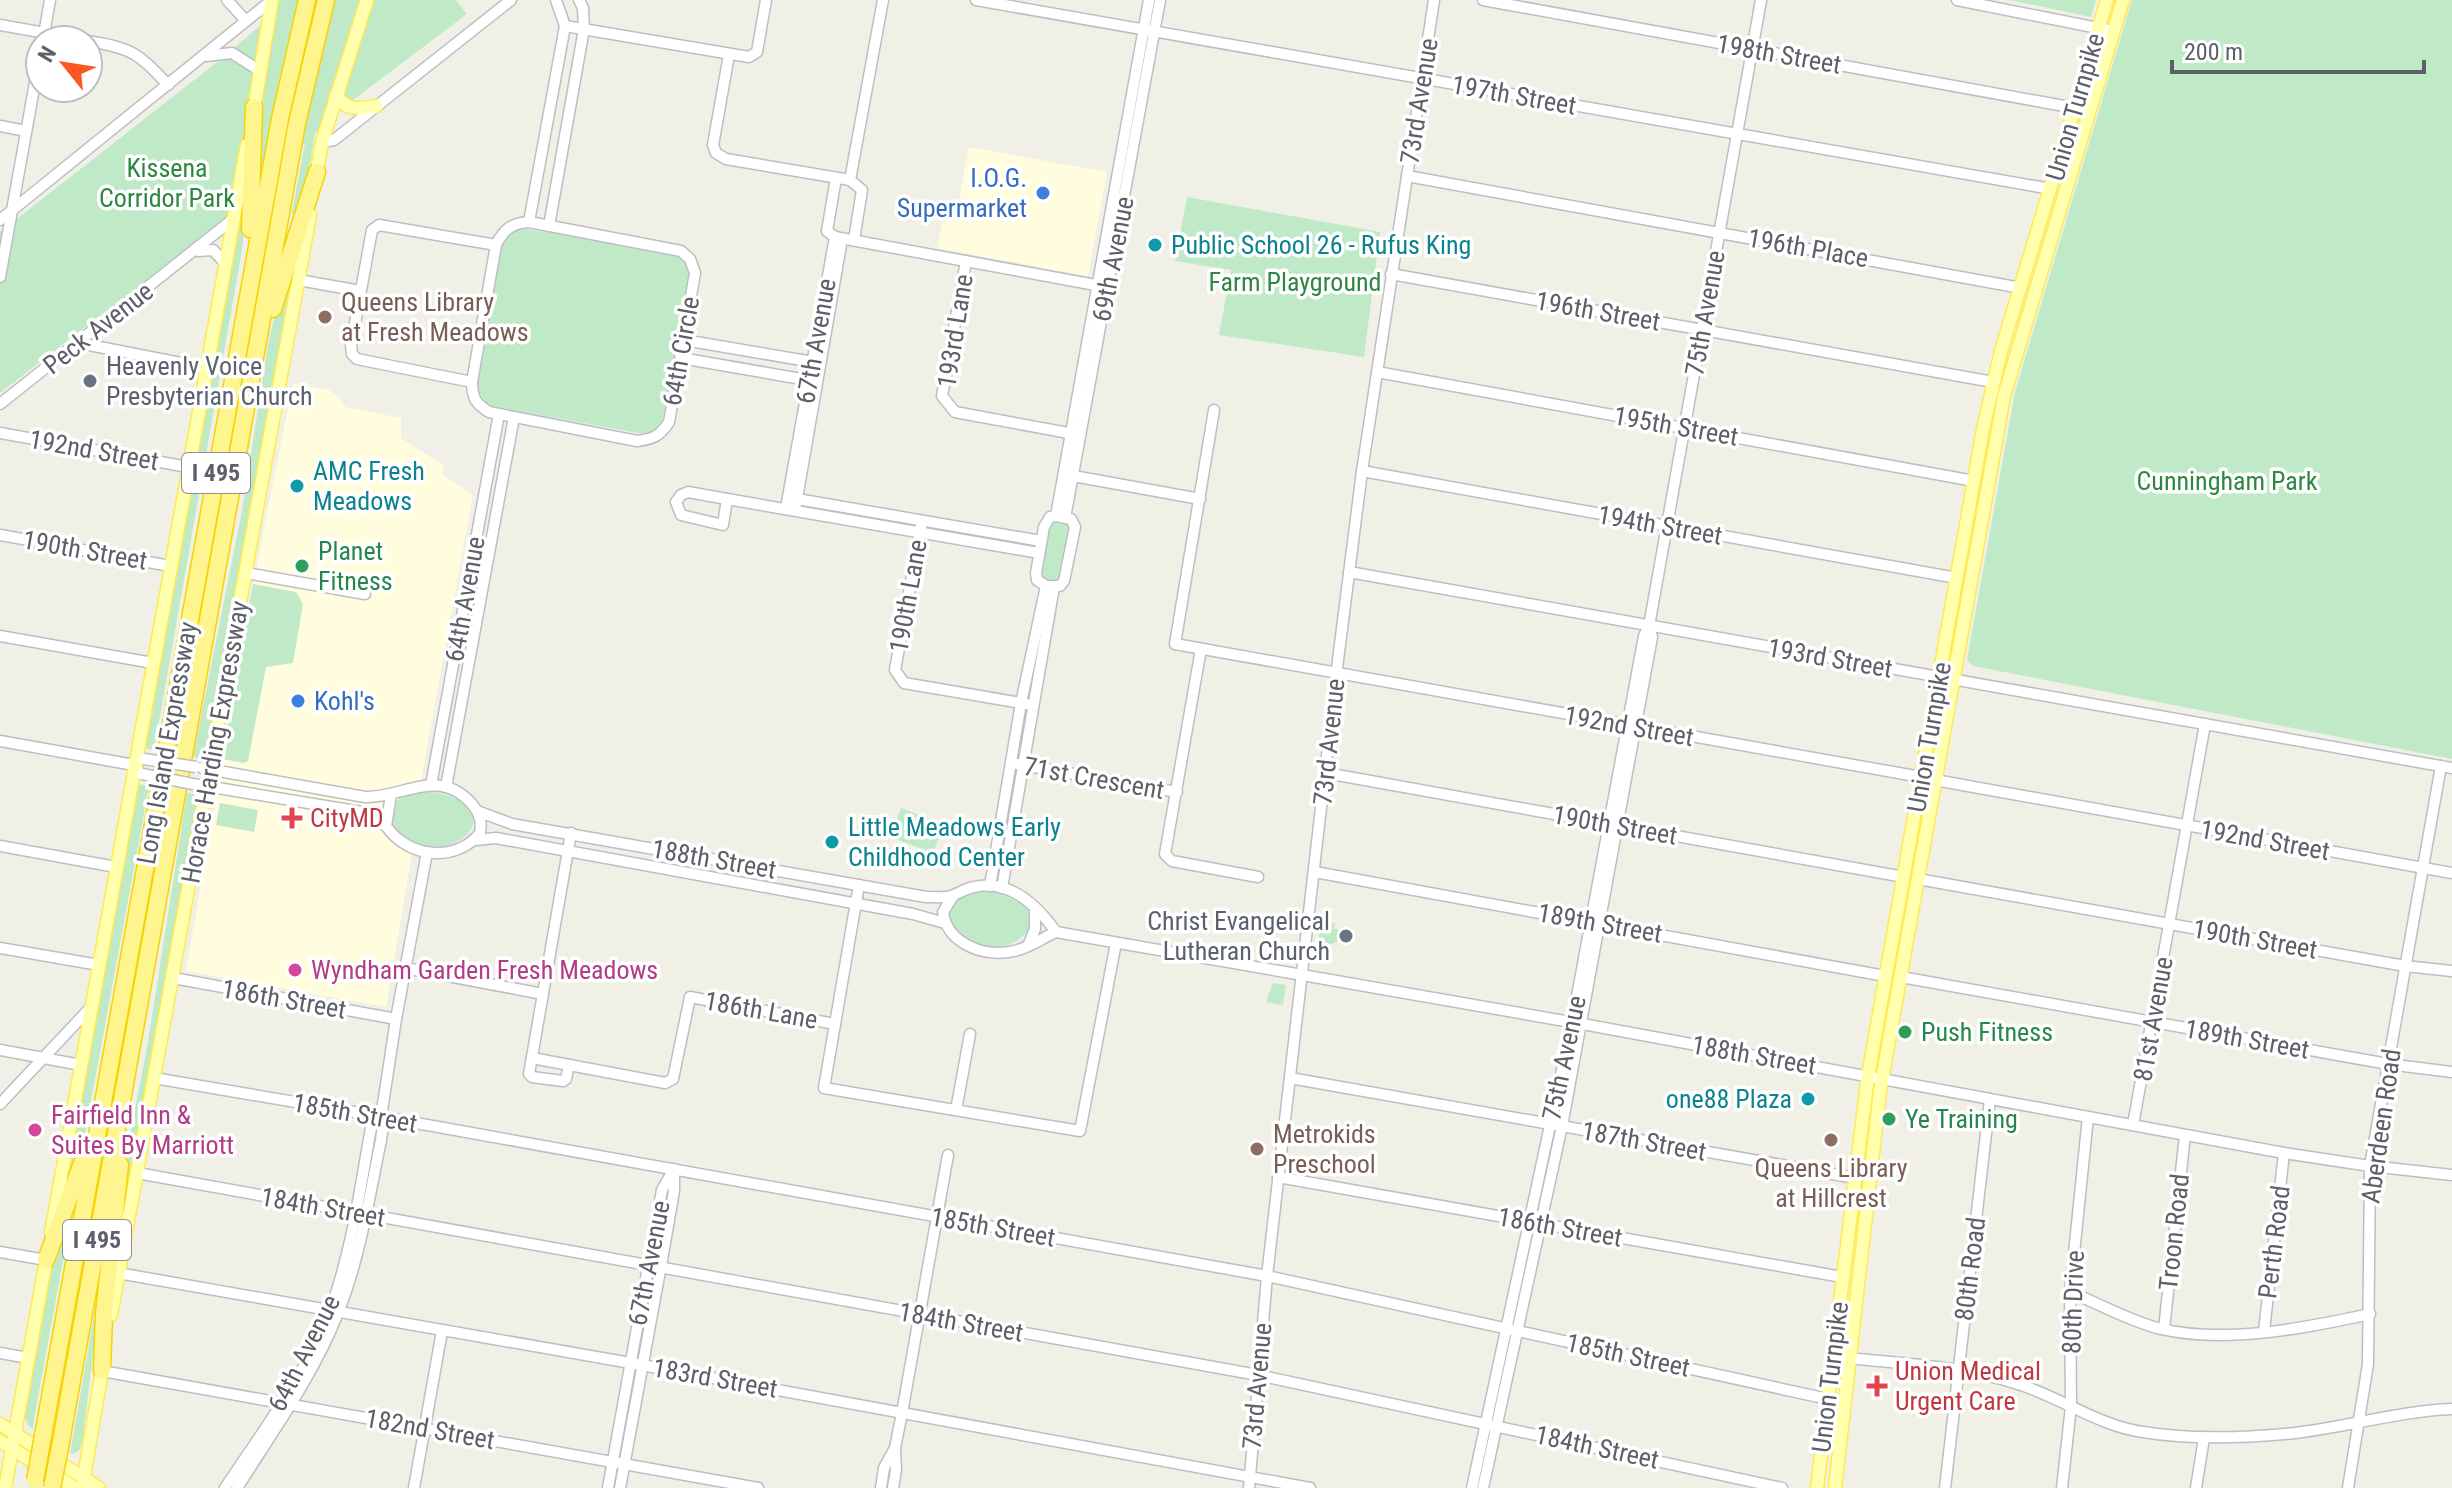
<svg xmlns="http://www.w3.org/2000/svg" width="2452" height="1488" viewBox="0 0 2452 1488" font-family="'Roboto Condensed',sans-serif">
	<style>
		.commercial { fill: #fffddd }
		.green { fill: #c0eac7 }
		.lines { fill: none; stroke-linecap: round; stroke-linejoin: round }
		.minor-casing { stroke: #bdbec5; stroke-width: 13 }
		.major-casing { stroke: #ffeb51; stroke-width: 15 }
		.highway-casing { stroke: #f7d300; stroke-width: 19 }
		.minor { stroke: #fff; stroke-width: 10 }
		.major { stroke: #ffffad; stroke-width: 12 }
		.highway { stroke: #fff58f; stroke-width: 16 }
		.minor-bridge-casing { stroke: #bdbec5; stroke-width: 13; stroke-linecap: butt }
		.highway-bridge-casing { stroke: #f7d300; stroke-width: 19; stroke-linecap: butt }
		.minor-bridge { stroke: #fff; stroke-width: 10 }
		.highway-bridge { stroke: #fff58f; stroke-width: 16 }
		.shop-dot { fill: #3f7fe0; stroke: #fff; stroke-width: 3 }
		.culture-dot { fill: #0f9aa8; stroke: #fff; stroke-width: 3 }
		.education-dot { fill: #8d6e63; stroke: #fff; stroke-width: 3 }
		.worship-dot { fill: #6b7280; stroke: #fff; stroke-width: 3 }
		.leisure-dot { fill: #2e9e5b; stroke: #fff; stroke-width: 3 }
		.health-dot { fill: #e0444e; stroke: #fff; stroke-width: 3 }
		.hotel-dot { fill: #d1479c; stroke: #fff; stroke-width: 3 }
		.labels { text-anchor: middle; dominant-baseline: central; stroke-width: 7; stroke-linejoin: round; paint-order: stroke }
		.shield { fill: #fff; stroke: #8e9095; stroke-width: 2 }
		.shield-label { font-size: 24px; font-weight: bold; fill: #5d6068 }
		.street-label { font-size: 26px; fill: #5d6068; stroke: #fff }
		.park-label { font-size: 26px; fill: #2d8740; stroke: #fff }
		.shop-label { font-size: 26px; fill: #366cbe; stroke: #fff; text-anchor: end }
		.culture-label { font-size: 26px; fill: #0d838f; stroke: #fff; text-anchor: start }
		.education-label { font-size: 26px; fill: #785e54; stroke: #fff; text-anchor: start }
		.worship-label { font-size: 26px; fill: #5b616d; stroke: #fff; text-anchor: start }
		.leisure-label { font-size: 26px; fill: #27864d; stroke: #fff; text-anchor: start }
		.health-label { font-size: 26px; fill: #be3a42; stroke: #fff; text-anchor: start }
		.hotel-label { font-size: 26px; fill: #b23c85; stroke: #fff; text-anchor: start }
	</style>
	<rect width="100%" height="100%" fill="#f1f0e6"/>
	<g class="commercial">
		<polygon points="969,147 1107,172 1088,276 937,248 943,220 955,221"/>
		<polygon points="293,383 329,390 340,398 345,407 401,418 401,438 444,466 442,474 473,495 423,769 411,859 386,1007 186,971 264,528"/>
	</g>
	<g class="green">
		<polygon points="278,0 456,0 467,14 341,109 315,133 306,189 297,214 293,216 292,212 305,143 247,198 242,250 154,750 144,748 240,204 222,221 0,393 0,232 221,59 275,13"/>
		<polygon points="2010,0 2096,0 2091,17"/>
		<polygon points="2132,0 2452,0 2452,759 1973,666 1967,660 2015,392"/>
		<polygon points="1187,197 1380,232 1364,357 1219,335 1231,270 1175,261"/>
		<polygon points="519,228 673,252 687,262 691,276 661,426 643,434 487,405 476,387 502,244 509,232"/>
		<polygon points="297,251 205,759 193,757 242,511 269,339 277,307"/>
		<polygon points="1055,520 1065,522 1070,526 1061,577 1055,582 1044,580 1039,574 1048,526"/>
		<polygon points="253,584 296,592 303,604 293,663 266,667 248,761 244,763 222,759"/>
		<polygon points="137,784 149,786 80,1161 61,1211"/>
		<path d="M 433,792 C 525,808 439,886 389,821 C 393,793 408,793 433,792 Z"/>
		<polygon points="187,793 199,795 117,1254 129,1141 148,1042"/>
		<polygon points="220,803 258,810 254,832 216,825"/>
		<polygon points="901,808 944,824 933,853 890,837"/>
		<path d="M 971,891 C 995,891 1010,895 1028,910 L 1031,926 C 1021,943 1002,951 981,946 C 969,943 957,931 948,923 L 948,909 L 957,897 Z"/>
		<polygon points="1335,922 1334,929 1339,930 1337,942 1319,948 1319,934"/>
		<polygon points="1273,983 1286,985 1283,1005 1266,1002"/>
		<polygon points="70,1222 35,1414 33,1429 28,1425 24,1416 51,1266"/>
		<polygon points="100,1281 99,1304 83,1438 80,1449 75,1453 70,1454"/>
	</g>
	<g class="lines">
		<g class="minor-casing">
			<g id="minor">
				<polyline points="227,0 246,21"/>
				<polyline points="976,0 2051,189"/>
				<polyline points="1483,0 2075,108"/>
				<polyline points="1957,0 2113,31"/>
				<polyline points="0,25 84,40"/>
				<polyline points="565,26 749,57 757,52 766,0"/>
				<polyline points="43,40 50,0"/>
				<path d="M 88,41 C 132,48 138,53 168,85"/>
				<polyline points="729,55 713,145 716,153 726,159 850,180"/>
				<polyline points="206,56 232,53 260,71"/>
				<polyline points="0,126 26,131"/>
				<polyline points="322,142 334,140 511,0"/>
				<polyline points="1407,176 2021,288"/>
				<polyline points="850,180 883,0"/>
				<polyline points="850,180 862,190 854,240"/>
				<polyline points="0,220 272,0"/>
				<path d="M 529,222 L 681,251 L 690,259 L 695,273 L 669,422 C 660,436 653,439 637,441 L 489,412 C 476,404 472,398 472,382 L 496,245 C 504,229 512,223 529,222 Z"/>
				<polyline points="529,222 565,26 556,0"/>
				<polyline points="549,226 584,29 583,8 579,0"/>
				<polyline points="835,237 1101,286"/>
				<polyline points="835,237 827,231 836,178"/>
				<polyline points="198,251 213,250 225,263"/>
				<polyline points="966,261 942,396 955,412 1074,434"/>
				<polyline points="1391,274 1993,382"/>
				<polyline points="0,277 40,55"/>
				<polyline points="299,280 360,291"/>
				<polyline points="684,340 819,363"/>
				<polyline points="79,343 206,368"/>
				<polyline points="681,358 813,381"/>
				<polyline points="1377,372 1974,481"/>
				<polyline points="472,382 357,359 352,354 351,345 372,230 379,225 496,245"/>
				<polyline points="0,404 232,220"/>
				<polyline points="1214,410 1175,644 1921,777"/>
				<polyline points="0,433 188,467"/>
				<polyline points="1362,471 1957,578"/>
				<polyline points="1068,475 1200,499"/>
				<polygon points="688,492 727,499 723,525 681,515 676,502 681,495"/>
				<polyline points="727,499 1039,553"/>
				<polyline points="794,502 797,499 1041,541"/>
				<polyline points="786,508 835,237"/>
				<polyline points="795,510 842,239"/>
				<polyline points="1056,516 1149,0"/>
				<polygon points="1056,516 1071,519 1075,527 1064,581 1060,586 1046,586 1037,580 1036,573 1044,527 1050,517"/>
				<polyline points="1065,518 1160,0"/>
				<polyline points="922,521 895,670 904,683 1027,704"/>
				<polyline points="0,535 170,566"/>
				<polyline points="1349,572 2452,768"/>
				<polyline points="246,573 365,594"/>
				<polyline points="0,636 153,663"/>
				<polyline points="1201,649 1165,854 1172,861 1258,877"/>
				<polyline points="0,741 134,765 138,770"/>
				<polyline points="1017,764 1177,792"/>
				<path d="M 202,768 L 365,797 C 404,798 438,766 472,804 C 480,814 482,821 480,833 C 456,863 408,858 386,826 L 391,795"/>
				<polyline points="1326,773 1904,877"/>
				<polyline points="1935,780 2452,873"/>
				<polyline points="200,785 362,812 386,826"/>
				<polyline points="431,785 499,414"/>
				<polyline points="446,787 514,417"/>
				<path d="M 477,811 L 512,824 L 926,897 C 934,897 943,898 951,896 C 958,894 966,888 974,887 C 1010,879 1037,905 1056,932"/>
				<polyline points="475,840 496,838 913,914 945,923"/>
				<polyline points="0,846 116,867"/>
				<polyline points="1315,872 1885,976"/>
				<polyline points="1918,879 2405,966 2452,971"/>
				<polyline points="859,885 824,1088 1080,1131 1116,943"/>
				<polyline points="990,886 1021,703 1046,586"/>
				<polyline points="1002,888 1054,587"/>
				<path d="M 953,896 L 943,912 C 947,944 985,958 1014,951 C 1029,948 1042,938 1056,932 L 1588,1025 L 2284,1153 L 2370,1166 L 2452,1175"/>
				<polyline points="1028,946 1035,929 1035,908"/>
				<polyline points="0,948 99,965"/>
				<polyline points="405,968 543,994"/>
				<polyline points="1901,977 2388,1064 2452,1072"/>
				<polyline points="173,978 396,1019"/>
				<polyline points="0,1050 81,1065"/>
				<polyline points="532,1058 665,1083 673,1079 690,997 835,1024"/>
				<polyline points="569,1065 566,1079 563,1081 532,1077 529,1074 571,833"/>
				<polyline points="154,1078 366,1114 1267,1276 1828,1399"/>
				<polyline points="1290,1078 1855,1178"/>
				<polyline points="0,1104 92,1006"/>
				<polyline points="956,1110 970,1034"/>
				<polyline points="2133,1125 2205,724"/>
				<polyline points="137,1173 1258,1375 1782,1488"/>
				<polyline points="1278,1177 1842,1277"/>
				<polyline points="0,1252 46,1260"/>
				<polyline points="118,1273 642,1365 1310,1488"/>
				<path d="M 2070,1292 C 2100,1304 2129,1321 2161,1329 C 2226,1344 2306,1328 2370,1314"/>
				<polyline points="2164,1329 2185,1135"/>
				<polyline points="2264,1331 2284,1153"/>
				<polyline points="0,1353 28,1358"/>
				<path d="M 1849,1358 C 1904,1364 1965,1366 2018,1384 C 2060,1397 2099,1426 2143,1432 C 2192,1440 2245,1438 2295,1433 C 2348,1427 2399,1411 2452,1409"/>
				<polyline points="102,1371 758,1488"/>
				<path d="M 225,1488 C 263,1431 307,1373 331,1308 C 352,1250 360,1188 371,1128 L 381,1117"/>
				<path d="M 237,1488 C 273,1431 313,1376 338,1313 C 360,1258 369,1198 381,1140 L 383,1126 L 381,1117 L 396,1019 L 427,852"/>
				<polyline points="414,1488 442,1331"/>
				<polyline points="608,1488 662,1190 674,1169"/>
				<polyline points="620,1488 662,1260 674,1191 674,1171"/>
				<polyline points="881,1488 884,1468 895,1448 902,1413 948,1155"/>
				<polyline points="893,1488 896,1470 895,1450"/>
				<polyline points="1249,1488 1267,1276 1338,660 1362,471 1434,0"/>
				<polyline points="1472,1488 1572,1023 1644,636 1649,626 1761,0"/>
				<polyline points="1483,1488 1562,1126 1652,637 1649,626"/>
				<polyline points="1945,1488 1990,1099"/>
				<polyline points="2062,1488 2071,1406 2070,1292 2088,1117"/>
				<polyline points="2196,1488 2204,1438"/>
				<polyline points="2348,1488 2368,1364 2370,1166 2441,766"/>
			</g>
		</g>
		<g class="major-casing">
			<g id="major">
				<path d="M 336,95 C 345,111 360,109 376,106"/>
				<polyline points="253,115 272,0"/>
				<polyline points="316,177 322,142 367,0"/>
				<polyline points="51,1233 247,145"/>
				<polyline points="111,1315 310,215"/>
				<polyline points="0,1424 99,1488"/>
				<polyline points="0,1441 75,1488"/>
				<polyline points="5,1488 47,1255"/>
				<polyline points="82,1488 103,1365"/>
				<polyline points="1817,1488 1868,1076 1983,429 2001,351 2107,0"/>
				<polyline points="1835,1488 1880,1091 2004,396 2123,0"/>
			</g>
		</g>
		<g class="highway-casing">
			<g id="highway">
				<polyline points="250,229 254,107"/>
				<polyline points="273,309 317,172"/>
				<polyline points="46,1260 84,1158"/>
				<polyline points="102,1371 104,1314 120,1165"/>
				<polyline points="43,1436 280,119 307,0"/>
				<polyline points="60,1447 297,123 326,0"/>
			</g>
		</g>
		<use href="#minor" class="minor"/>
		<use href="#major" class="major"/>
		<use href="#highway" class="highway"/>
		<g class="minor-bridge-casing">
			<g id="minor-bridge">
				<polyline points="144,759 196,767"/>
				<polyline points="142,774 198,785"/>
			</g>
		</g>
		<g class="highway-bridge-casing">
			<g id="highway-bridge">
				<polyline points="35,1480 43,1436"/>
				<polyline points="52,1488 60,1447"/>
			</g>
		</g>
		<use href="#minor-bridge" class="minor-bridge"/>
		<use href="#highway-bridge" class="highway-bridge"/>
	</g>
	<g class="shop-dot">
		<circle cx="1043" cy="193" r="8"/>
		<circle cx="298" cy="701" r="8"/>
	</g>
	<g class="culture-dot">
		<circle cx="1155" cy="245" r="8"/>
		<circle cx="297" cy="486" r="8"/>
		<circle cx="832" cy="842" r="8"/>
		<circle cx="1808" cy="1099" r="8"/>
	</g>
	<g class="education-dot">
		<circle cx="325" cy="317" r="8"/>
		<circle cx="1831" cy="1140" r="8"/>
		<circle cx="1257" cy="1149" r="8"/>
	</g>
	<g class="worship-dot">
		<circle cx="90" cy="381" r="8"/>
		<circle cx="1346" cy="936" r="8"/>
	</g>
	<g class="leisure-dot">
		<circle cx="302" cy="566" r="8"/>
		<circle cx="1905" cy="1032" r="8"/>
		<circle cx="1889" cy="1119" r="8"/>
	</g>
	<g class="health-dot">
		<path d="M288 806h8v8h8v8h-8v8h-8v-8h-8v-8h8z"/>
		<path d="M1873 1374h8v8h8v8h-8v8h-8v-8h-8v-8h8z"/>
	</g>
	<g class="hotel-dot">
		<circle cx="295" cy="970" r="8"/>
		<circle cx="35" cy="1130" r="8"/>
	</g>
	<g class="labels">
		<g class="shield">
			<rect x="182" y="453" width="68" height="40" rx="6"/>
			<rect x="63" y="1220" width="68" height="40" rx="6"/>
		</g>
		<g class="shield-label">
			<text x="216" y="473">I 495</text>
			<text x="97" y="1240">I 495</text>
		</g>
		<g class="street-label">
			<text transform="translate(1779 54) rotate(10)">198th Street</text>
			<text transform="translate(1514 95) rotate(10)">197th Street</text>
			<text transform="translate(1419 101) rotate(-81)">73rd Avenue</text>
			<text transform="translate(2075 107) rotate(-74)">Union Turnpike</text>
			<text transform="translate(1808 248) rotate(10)">196th Place</text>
			<text transform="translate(1113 259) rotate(-79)">69th Avenue</text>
			<text transform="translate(1598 311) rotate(10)">196th Street</text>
			<text transform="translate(1705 313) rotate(-80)">75th Avenue</text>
			<text transform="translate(98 328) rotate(-38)">Peck Avenue</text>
			<text transform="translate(955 331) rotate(-81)">193rd Lane</text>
			<text transform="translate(816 341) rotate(-80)">67th Avenue</text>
			<text transform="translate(681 351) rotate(-80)">64th Circle</text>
			<text transform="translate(1676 426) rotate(10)">195th Street</text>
			<text transform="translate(94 450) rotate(10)">192nd Street</text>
			<text transform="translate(1660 525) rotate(10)">194th Street</text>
			<text transform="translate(85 550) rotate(10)">190th Street</text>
			<text transform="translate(908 596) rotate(-80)">190th Lane</text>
			<text transform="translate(465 599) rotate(-80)">64th Avenue</text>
			<text transform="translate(1830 658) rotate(10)">193rd Street</text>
			<text transform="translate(1629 726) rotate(10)">192nd Street</text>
			<text transform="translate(1929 737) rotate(-80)">Union Turnpike</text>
			<text transform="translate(215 742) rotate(-80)">Horace Harding Expressway</text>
			<text transform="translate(1329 742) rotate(-84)">73rd Avenue</text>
			<text transform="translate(167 743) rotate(-80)">Long Island Expressway</text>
			<text transform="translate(1094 778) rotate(10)">71st Crescent</text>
			<text transform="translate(1615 825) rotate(10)">190th Street</text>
			<text transform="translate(2265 840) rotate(10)">192nd Street</text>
			<text transform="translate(714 859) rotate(10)">188th Street</text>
			<text transform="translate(1600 923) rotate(10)">189th Street</text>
			<text transform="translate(2255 939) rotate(10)">190th Street</text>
			<text transform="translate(284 999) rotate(10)">186th Street</text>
			<text transform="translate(761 1010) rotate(10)">186th Lane</text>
			<text transform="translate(2153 1019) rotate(-80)">81st Avenue</text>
			<text transform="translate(2247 1039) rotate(10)">189th Street</text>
			<text transform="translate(1754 1055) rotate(10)">188th Street</text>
			<text transform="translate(1564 1058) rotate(-78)">75th Avenue</text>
			<text transform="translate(355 1113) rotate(10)">185th Street</text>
			<text transform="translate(2381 1126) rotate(-82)">Aberdeen Road</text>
			<text transform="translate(1644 1141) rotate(10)">187th Street</text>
			<text transform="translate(323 1207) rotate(10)">184th Street</text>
			<text transform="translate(993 1227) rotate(10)">185th Street</text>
			<text transform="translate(1560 1227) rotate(10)">186th Street</text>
			<text transform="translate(2174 1232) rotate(-84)">Troon Road</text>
			<text transform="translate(2274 1242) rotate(-83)">Perth Road</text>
			<text transform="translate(649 1263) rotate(-79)">67th Avenue</text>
			<text transform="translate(1970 1269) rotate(-83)">80th Road</text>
			<text transform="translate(2073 1302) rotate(-88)">80th Drive</text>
			<text transform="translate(961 1322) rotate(10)">184th Street</text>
			<text transform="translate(304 1353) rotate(-63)">64th Avenue</text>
			<text transform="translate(1628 1355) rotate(12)">185th Street</text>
			<text transform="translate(1830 1377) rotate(-83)">Union Turnpike</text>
			<text transform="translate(715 1378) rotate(10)">183rd Street</text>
			<text transform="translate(1257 1386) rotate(-85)">73rd Avenue</text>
			<text transform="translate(430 1429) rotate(10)">182nd Street</text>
			<text transform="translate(1597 1447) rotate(12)">184th Street</text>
		</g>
		<g class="park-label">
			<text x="167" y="168">Kissena<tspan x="167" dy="30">Corridor Park</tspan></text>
			<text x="1295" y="282">Farm Playground</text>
			<text x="2227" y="481">Cunningham Park</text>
		</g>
		<g class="shop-label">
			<text x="1027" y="178">I.O.G.<tspan x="1027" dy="30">Supermarket</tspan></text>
			<text x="314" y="701" text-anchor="start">Kohl's</text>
		</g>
		<g class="culture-label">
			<text x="1171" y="245">Public School 26 - Rufus King</text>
			<text x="313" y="471">AMC Fresh<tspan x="313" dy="30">Meadows</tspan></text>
			<text x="848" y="827">Little Meadows Early<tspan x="848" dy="30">Childhood Center</tspan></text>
			<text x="1792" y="1099" text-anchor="end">one88 Plaza</text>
		</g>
		<g class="education-label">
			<text x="341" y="302">Queens Library<tspan x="341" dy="30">at Fresh Meadows</tspan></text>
			<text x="1273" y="1134">Metrokids<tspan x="1273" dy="30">Preschool</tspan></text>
			<text x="1831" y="1168" text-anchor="middle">Queens Library<tspan x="1831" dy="30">at Hillcrest</tspan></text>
		</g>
		<g class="worship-label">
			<text x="106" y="366">Heavenly Voice<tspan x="106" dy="30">Presbyterian Church</tspan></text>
			<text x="1330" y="921" text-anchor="end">Christ Evangelical<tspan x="1330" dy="30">Lutheran Church</tspan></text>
		</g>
		<g class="leisure-label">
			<text x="318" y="551">Planet<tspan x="318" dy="30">Fitness</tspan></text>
			<text x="1921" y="1032">Push Fitness</text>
			<text x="1905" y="1119">Ye Training</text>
		</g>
		<g class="health-label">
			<text x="310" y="818">CityMD</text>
			<text x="1895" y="1371">Union Medical<tspan x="1895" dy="30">Urgent Care</tspan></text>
		</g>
		<g class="hotel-label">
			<text x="311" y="970">Wyndham Garden Fresh Meadows</text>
			<text x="51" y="1115">Fairfield Inn &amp;<tspan x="51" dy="30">Suites By Marriott</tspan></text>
		</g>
	</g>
	<g transform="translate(64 64) rotate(300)"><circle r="38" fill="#ffffff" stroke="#bebfc3" stroke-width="2"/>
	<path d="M0-6L14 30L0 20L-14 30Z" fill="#fa5723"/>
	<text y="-12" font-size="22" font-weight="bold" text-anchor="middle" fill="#5d6068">N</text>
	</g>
	<path d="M2172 60v12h252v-12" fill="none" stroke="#5d6068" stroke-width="4"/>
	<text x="2184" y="60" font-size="24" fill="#5d6068" stroke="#ffffff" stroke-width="6" paint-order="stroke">200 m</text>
</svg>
